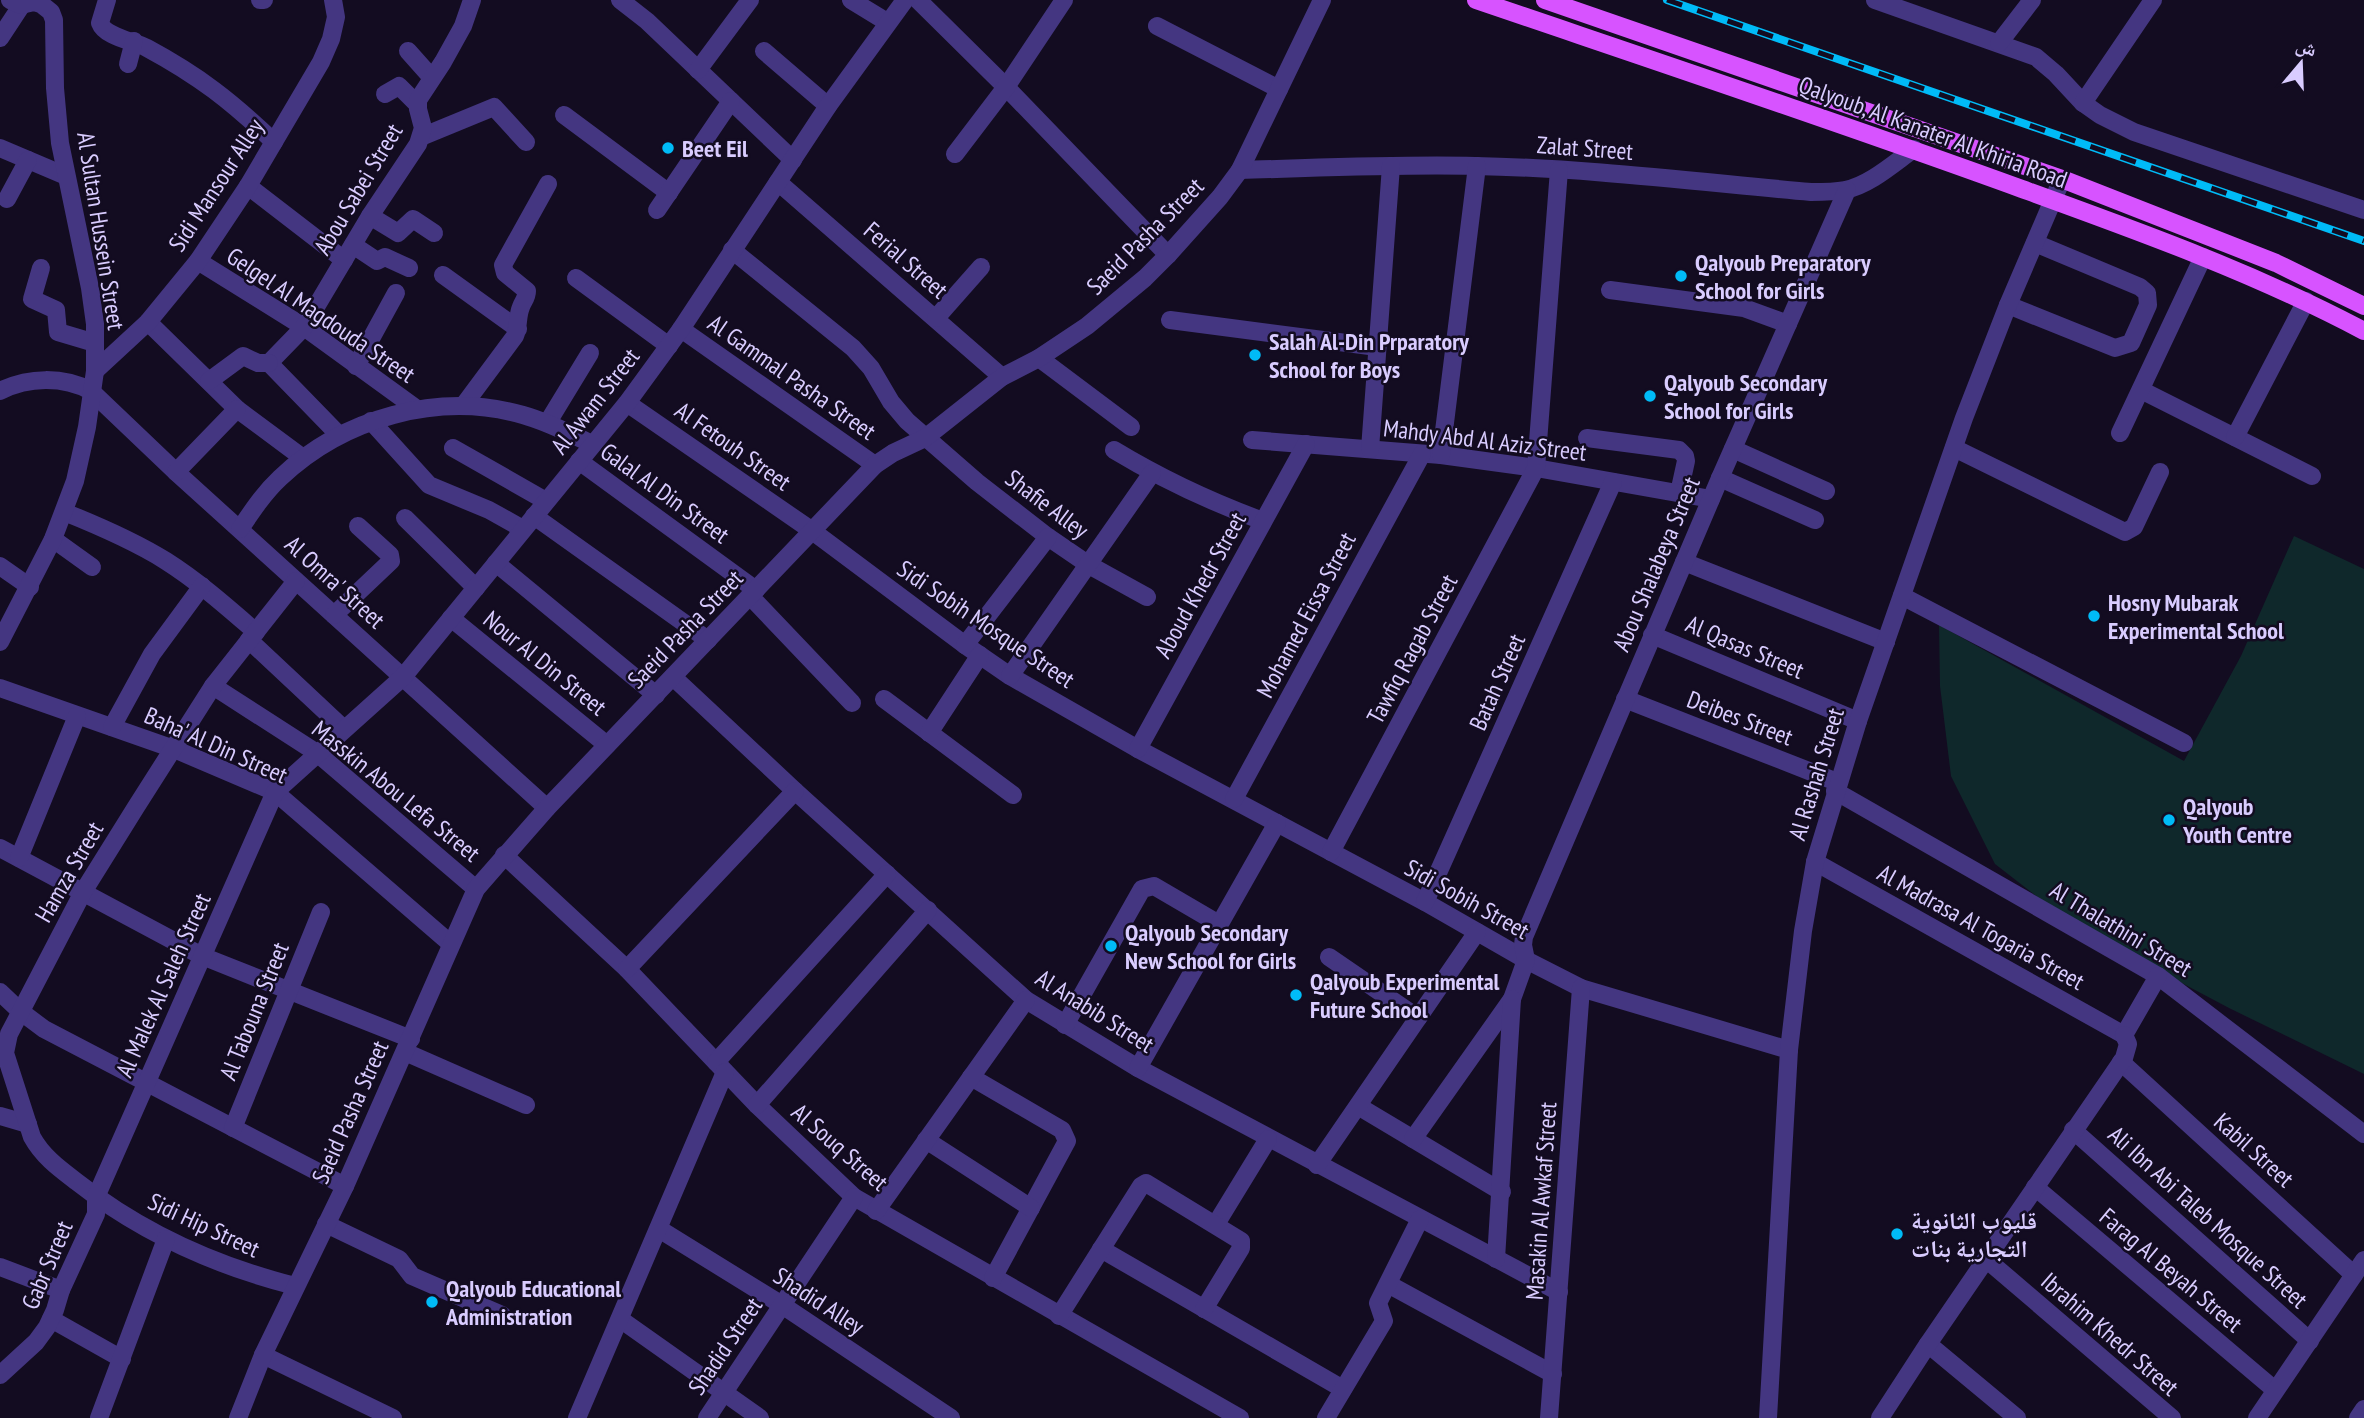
<svg xmlns="http://www.w3.org/2000/svg" width="2364" height="1418" viewBox="0 0 2364 1418" font-family="'PT Sans Narrow','Noto Naskh Arabic',sans-serif">
	<style>
		.green { fill: #0f282b }
		.lines { fill: none; stroke-linecap: round; stroke-linejoin: round }
		.minor { stroke: #443681; stroke-width: 18 }
		.major { stroke: #d753ff; stroke-width: 18 }
		.rail-casing { stroke: #00bbf7; stroke-width: 8 }
		.rail { stroke: #130c21; stroke-width: 5; stroke-dasharray: 16; stroke-linecap: butt }
		.poi-dot { fill: #00bbf7; stroke: #130c21; stroke-width: 2.5 }
		.labels { text-anchor: middle; dominant-baseline: central; stroke-width: 5; stroke-linejoin: round; paint-order: stroke }
		.street-label { font-size: 24px; fill: #d9ccff; stroke: #130c21 }
		.poi-label { font-size: 24px; font-weight: bold; fill: #d9ccff; stroke: #130c21; text-anchor: start }
	</style>
	<rect width="100%" height="100%" fill="#130c21"/>
	<polygon class="green" points="2294,536 2364,569 2364,1074 2229,1008 2076,927 1995,864 1951,776 1940,686 1939,625 2184,761 2241,656"/>
	<g class="lines">
		<g class="minor">
			<path d="M 107,0 L 100,23 C 105,37 134,41 147,48 C 199,76 231,101 274,142"/>
			<polyline points="260,0 264,0"/>
			<polyline points="620,0 647,21 793,160"/>
			<polyline points="851,0 887,22"/>
			<polyline points="918,0 1006,87 1168,255"/>
			<polyline points="1875,0 2036,57 2056,74 2083,103 2100,115 2134,132 2364,210"/>
			<polyline points="1157,26 1279,89"/>
			<polyline points="0,38 25,0"/>
			<polyline points="1999,43 2032,0"/>
			<polyline points="408,51 432,78"/>
			<polyline points="764,51 828,106"/>
			<polyline points="128,64 134,41"/>
			<polyline points="698,70 750,0"/>
			<polyline points="385,94 399,86 417,104"/>
			<polyline points="2083,103 2153,0"/>
			<polyline points="564,115 669,193"/>
			<polyline points="421,137 494,107 526,142"/>
			<polyline points="0,148 66,176"/>
			<polyline points="955,154 1006,87 1064,0"/>
			<path d="M 1240,170 C 1318,168 1397,164 1475,166 C 1587,168 1699,182 1811,192 C 1822,192 1834,192 1845,190 C 1870,185 1894,163 1914,149"/>
			<polyline points="778,182 1002,377"/>
			<polyline points="248,186 344,260"/>
			<polyline points="7,199 28,160"/>
			<polyline points="657,210 731,101"/>
			<polyline points="370,216 398,233 413,219 434,233"/>
			<polyline points="353,245 377,261 385,257 409,268"/>
			<polyline points="732,250 853,348 871,368 891,402 907,421 977,482 1048,537 1089,565 1147,597"/>
			<polyline points="198,261 304,327 417,409"/>
			<polyline points="41,268 32,299 56,310 58,332 95,343"/>
			<polyline points="443,275 518,329"/>
			<polyline points="576,278 669,346"/>
			<polyline points="1610,290 1744,308 1788,324"/>
			<polyline points="2008,305 2115,348 2131,343 2148,305 2147,293 2140,287 2035,243"/>
			<polyline points="936,318 981,267"/>
			<polyline points="1170,320 1377,347"/>
			<polyline points="148,322 237,409 303,458"/>
			<polyline points="681,329 875,465"/>
			<polyline points="1039,358 1131,427"/>
			<polyline points="269,363 304,327 370,216 418,144 423,128 418,109 418,100 443,62 463,26 472,0"/>
			<polyline points="269,363 339,435"/>
			<polyline points="356,366 396,293"/>
			<polyline points="95,371 148,322 198,261 248,186 321,62 331,39 336,17 333,0"/>
			<polyline points="209,381 243,356 258,363 269,363"/>
			<polyline points="2141,390 2312,476"/>
			<path d="M 0,391 C 28,377 63,376 91,391 L 176,472 L 547,808"/>
			<polyline points="627,403 811,530 965,645 1010,676 1138,749 1425,902 1526,960 1581,988 1789,1050"/>
			<path d="M 463,406 L 515,336 C 519,326 517,316 521,307 C 523,301 527,298 527,291 L 505,273 L 503,265 L 548,184"/>
			<polyline points="371,421 429,485 489,510 523,529"/>
			<polyline points="548,422 590,353"/>
			<polyline points="2120,433 2203,257"/>
			<polyline points="2235,437 2306,301"/>
			<polyline points="1587,438 1679,450 1685,456 1686,461 1679,493"/>
			<polyline points="1252,440 1441,455 1536,468 1711,499"/>
			<polyline points="453,448 546,501"/>
			<polyline points="1954,448 2125,532 2134,527 2160,472"/>
			<polyline points="1370,449 1391,166"/>
			<polyline points="1733,449 1826,491"/>
			<path d="M 1114,450 C 1162,479 1211,502 1263,521"/>
			<polyline points="1441,455 1477,166"/>
			<polyline points="579,461 756,590"/>
			<polyline points="176,472 237,409"/>
			<polyline points="1720,478 1815,520"/>
			<path d="M 64,512 C 99,526 134,541 166,561 C 199,582 227,607 256,632"/>
			<polyline points="534,516 708,640"/>
			<polyline points="405,518 476,588"/>
			<path d="M 240,529 C 252,511 264,493 280,478 C 343,418 438,391 523,415 C 548,422 569,433 592,444"/>
			<polyline points="53,539 92,567"/>
			<polyline points="1684,562 1886,642"/>
			<polyline points="496,563 656,695"/>
			<polyline points="0,566 30,587"/>
			<polyline points="750,596 852,703"/>
			<polyline points="1902,596 2184,743"/>
			<polyline points="334,615 391,561 390,555 358,526"/>
			<polyline points="451,618 607,745"/>
			<polyline points="1652,635 1858,721"/>
			<polyline points="249,640 344,729"/>
			<polyline points="0,642 53,539 75,481 87,427 95,371 95,324 90,288 60,143 55,88 54,20 51,12 41,4 34,2 21,5 10,0"/>
			<polyline points="965,645 1048,537"/>
			<polyline points="1010,676 1152,473"/>
			<polyline points="673,677 795,791 1026,1000 1138,1068 1559,1292"/>
			<polyline points="213,686 317,753 476,889"/>
			<polyline points="0,688 174,749 275,792 451,944"/>
			<polyline points="884,699 1013,795"/>
			<polyline points="1625,699 1837,782"/>
			<polyline points="112,727 152,654 202,586"/>
			<polyline points="929,733 980,655"/>
			<polyline points="1138,749 1306,444"/>
			<polyline points="1835,791 2158,976 2364,1134"/>
			<polyline points="1234,799 1422,454"/>
			<polyline points="0,848 202,956 411,1039"/>
			<polyline points="1331,852 1536,468 1559,170"/>
			<polyline points="504,855 627,969 757,1105 854,1197 1240,1418"/>
			<polyline points="19,858 77,716"/>
			<polyline points="1815,862 2124,1035"/>
			<polyline points="1425,902 1613,482"/>
			<polyline points="1329,957 1418,1018"/>
			<polyline points="627,969 795,791"/>
			<polyline points="0,992 20,1011 44,1029 345,1186"/>
			<polyline points="1065,1025 1142,889 1154,886 1219,924"/>
			<polyline points="2124,1035 2158,976"/>
			<polyline points="405,1052 526,1105"/>
			<polyline points="716,1062 887,874"/>
			<polyline points="2121,1062 2354,1275"/>
			<polyline points="1138,1068 1277,823"/>
			<polyline points="971,1077 1062,1130 1067,1141 993,1278"/>
			<polyline points="757,1105 928,910"/>
			<polyline points="1358,1106 1502,1192"/>
			<polyline points="0,1116 28,1124"/>
			<polyline points="233,1128 321,912"/>
			<polyline points="2073,1130 2310,1341"/>
			<polyline points="1413,1139 1512,999 1526,960 1523,945 1524,937 1720,478 1847,190"/>
			<polyline points="926,1140 1031,1208"/>
			<polyline points="1317,1165 1477,932"/>
			<polyline points="2035,1187 2275,1390"/>
			<polyline points="876,1211 1026,1000"/>
			<polyline points="326,1224 399,1259 412,1276 502,1315"/>
			<polyline points="1216,1224 1268,1139"/>
			<polyline points="659,1229 782,1305 951,1418"/>
			<polyline points="1101,1249 1343,1389"/>
			<polyline points="1496,1259 1512,999"/>
			<polyline points="1986,1259 2172,1418"/>
			<polyline points="0,1267 61,1290"/>
			<polyline points="1388,1284 1553,1374"/>
			<path d="M 295,1286 C 216,1266 142,1233 77,1182 C 60,1169 43,1157 32,1137 L 5,1053 L 9,1034 L 83,892 L 136,807 L 213,686 L 296,581"/>
			<polyline points="1059,1316 1141,1186 1146,1183 1241,1241 1241,1248 1204,1309"/>
			<polyline points="51,1319 122,1359"/>
			<polyline points="620,1319 760,1418"/>
			<polyline points="1928,1344 2017,1418"/>
			<polyline points="263,1355 393,1418"/>
			<polyline points="0,1375 36,1342 47,1327 55,1310 61,1290 96,1214 96,1197 275,792 403,677 627,403 681,329 828,106 905,0"/>
			<polyline points="99,1418 166,1239"/>
			<polyline points="238,1418 263,1355 345,1186 476,889 547,808 875,465 893,453 925,438 1002,377 1039,358 1087,326 1145,278 1168,255 1220,197 1240,170 1322,0"/>
			<polyline points="577,1418 725,1072"/>
			<polyline points="707,1418 854,1197"/>
			<polyline points="1326,1418 1384,1321 1378,1303 1420,1219"/>
			<polyline points="1549,1418 1581,988"/>
			<polyline points="1768,1418 1789,1050 1803,931 1815,862 1858,721 1964,418 2008,305 2062,179"/>
			<polyline points="1880,1418 1928,1344 2124,1058 2128,1044 2124,1035"/>
			<polyline points="2257,1418 2364,1260"/>
			<polyline points="2358,1418 2364,1409"/>
		</g>
		<g class="major">
			<path d="M 1476,0 C 1658,62 1841,123 2022,189 C 2138,231 2255,273 2364,331"/>
			<polyline points="1545,0 2062,179 2276,263 2364,306"/>
		</g>
		<g class="rail-casing">
			<polyline id="rail" points="1667,0 2364,241"/>
		</g>
		<use href="#rail" class="rail"/>
	</g>
	<g class="poi-dot">
		<circle cx="668" cy="148" r="7"/>
		<circle cx="1681" cy="276" r="7"/>
		<circle cx="1255" cy="355" r="7"/>
		<circle cx="1650" cy="396" r="7"/>
		<circle cx="2094" cy="616" r="7"/>
		<circle cx="2169" cy="820" r="7"/>
		<circle cx="1111" cy="946" r="7"/>
		<circle cx="1296" cy="995" r="7"/>
		<circle cx="1897" cy="1234" r="7"/>
		<circle cx="432" cy="1302" r="7"/>
	</g>
	<g class="labels">
		<g class="street-label">
			<text transform="translate(1933 132) rotate(20)">Qalyoub, Al Kanater Al Khiria Road</text>
			<text transform="translate(1585 148) rotate(4)">Zalat Street</text>
			<text transform="translate(216 185) rotate(-57)">Sidi Mansour Alley</text>
			<text transform="translate(358 189) rotate(-59)">Abou Sabei Street</text>
			<text transform="translate(101 231) rotate(81)">Al Sultan Hussein Street</text>
			<text transform="translate(1145 236) rotate(-45)">Saeid Pasha Street</text>
			<text transform="translate(906 260) rotate(41)">Ferial Street</text>
			<text transform="translate(321 315) rotate(34)">Gelgel Al Magdouda Street</text>
			<text transform="translate(792 377) rotate(35)">Al Gammal Pasha Street</text>
			<text transform="translate(595 401) rotate(-52)">Al Awam Street</text>
			<text transform="translate(1485 440) rotate(7)">Mahdy Abd Al Aziz Street</text>
			<text transform="translate(733 446) rotate(35)">Al Fetouh Street</text>
			<text transform="translate(665 493) rotate(36)">Galal Al Din Street</text>
			<text transform="translate(1047 504) rotate(37)">Shafie Alley</text>
			<text transform="translate(1656 564) rotate(-67)">Abou Shalabeya Street</text>
			<text transform="translate(335 582) rotate(42)">Al Omra' Street</text>
			<text transform="translate(1200 585) rotate(-61)">Aboud Khedr Street</text>
			<text transform="translate(1306 615) rotate(-62)">Mohamed Eissa Street</text>
			<text transform="translate(986 624) rotate(34)">Sidi Sobih Mosque Street</text>
			<text transform="translate(685 629) rotate(-46)">Saeid Pasha Street</text>
			<text transform="translate(1745 647) rotate(23)">Al Qasas Street</text>
			<text transform="translate(1412 649) rotate(-62)">Tawfiq Ragab Street</text>
			<text transform="translate(545 663) rotate(39)">Nour Al Din Street</text>
			<text transform="translate(1497 682) rotate(-66)">Batah Street</text>
			<text transform="translate(1740 718) rotate(21)">Deibes Street</text>
			<text transform="translate(216 745) rotate(24)">Baha' Al Din Street</text>
			<text transform="translate(1816 774) rotate(-73)">Al Rashah Street</text>
			<text transform="translate(396 791) rotate(39)">Masskin Abou Lefa Street</text>
			<text transform="translate(69 872) rotate(-60)">Hamza Street</text>
			<text transform="translate(1467 899) rotate(29)">Sidi Sobih Street</text>
			<text transform="translate(1981 927) rotate(29)">Al Madrasa Al Togaria Street</text>
			<text transform="translate(2121 929) rotate(31)">Al Thalathini Street</text>
			<text transform="translate(163 985) rotate(-66)">Al Malek Al Saleh Street</text>
			<text transform="translate(254 1011) rotate(-68)">Al Tabouna Street</text>
			<text transform="translate(1095 1011) rotate(32)">Al Anabib Street</text>
			<text transform="translate(350 1112) rotate(-66)">Saeid Pasha Street</text>
			<text transform="translate(840 1147) rotate(41)">Al Souq Street</text>
			<text transform="translate(2254 1150) rotate(42)">Kabil Street</text>
			<text transform="translate(1541 1201) rotate(-86)">Masakin Al Awkaf Street</text>
			<text transform="translate(2208 1217) rotate(42)">Ali Ibn Abi Taleb Mosque Street</text>
			<text transform="translate(204 1225) rotate(25)">Sidi Hip Street</text>
			<text transform="translate(47 1265) rotate(-67)">Gabr Street</text>
			<text transform="translate(2171 1270) rotate(40)">Farag Al Beyah Street</text>
			<text transform="translate(819 1301) rotate(33)">Shadid Alley</text>
			<text transform="translate(2110 1334) rotate(41)">Ibrahim Khedr Street</text>
			<text transform="translate(725 1346) rotate(-56)">Shadid Street</text>
		</g>
		<g class="poi-label">
			<text x="682" y="148">Beet Eil</text>
			<text x="1695" y="262">Qalyoub Preparatory<tspan x="1695" dy="28">School for Girls</tspan></text>
			<text x="1269" y="341">Salah Al-Din Prparatory<tspan x="1269" dy="28">School for Boys</tspan></text>
			<text x="1664" y="382">Qalyoub Secondary<tspan x="1664" dy="28">School for Girls</tspan></text>
			<text x="2108" y="602">Hosny Mubarak<tspan x="2108" dy="28">Experimental School</tspan></text>
			<text x="2183" y="806">Qalyoub<tspan x="2183" dy="28">Youth Centre</tspan></text>
			<text x="1125" y="932">Qalyoub Secondary<tspan x="1125" dy="28">New School for Girls</tspan></text>
			<text x="1310" y="981">Qalyoub Experimental<tspan x="1310" dy="28">Future School</tspan></text>
			<text x="1911" y="1220">قليوب الثانوية<tspan x="1911" dy="28">التجارية بنات</tspan></text>
			<text x="446" y="1288">Qalyoub Educational<tspan x="446" dy="28">Administration</tspan></text>
		</g>
	</g>
	<g transform="translate(2301 63) rotate(19)" stroke="#130c21" stroke-width="5" paint-order="stroke">
	<path d="M0-5L12 26L0 18L-12 26Z" fill="#d9ccff"/>
	<text y="-10" font-size="19" font-weight="bold" text-anchor="middle" fill="#d9ccff">ش</text>
	</g>
</svg>
